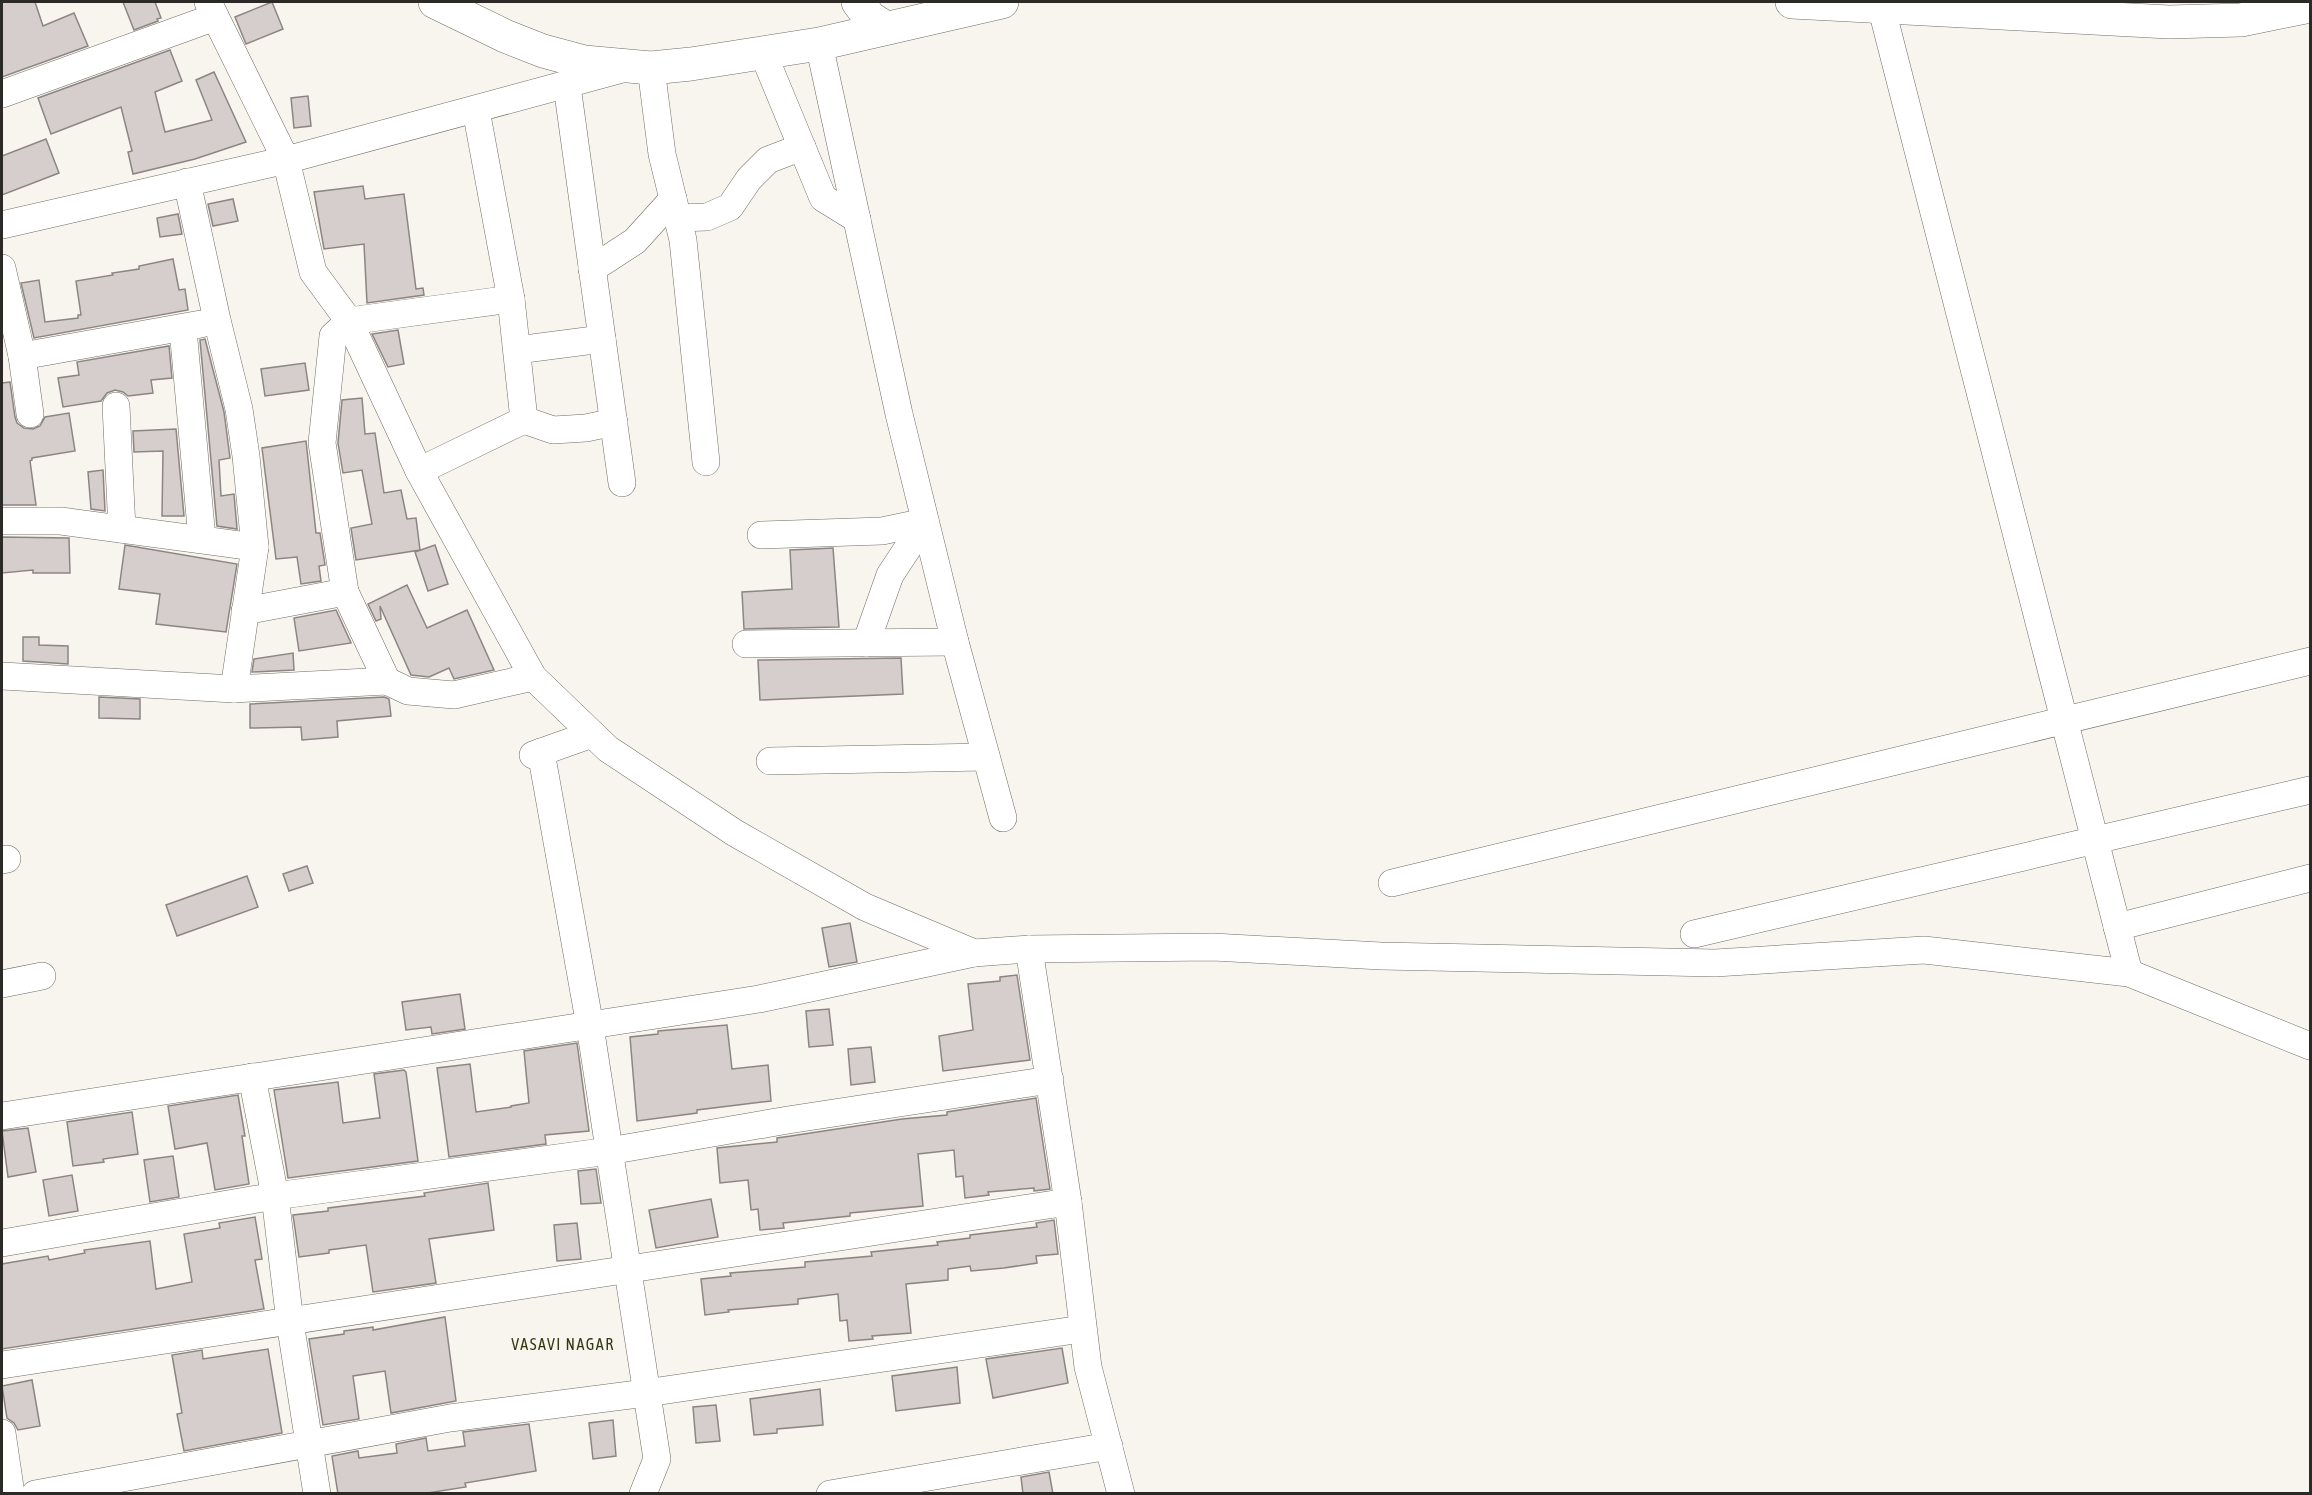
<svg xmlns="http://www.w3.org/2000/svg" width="2312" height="1495" viewBox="0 0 2312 1495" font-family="'Asap Condensed',sans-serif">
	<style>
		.building { fill: #d6cecc; stroke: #8d8583; stroke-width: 1.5 }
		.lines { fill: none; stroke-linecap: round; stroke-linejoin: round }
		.minor-casing { stroke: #6f6d66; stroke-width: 28 }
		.major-casing { stroke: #6f6d66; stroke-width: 34 }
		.minor { stroke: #fff; stroke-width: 27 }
		.major { stroke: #fff; stroke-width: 33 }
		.labels { text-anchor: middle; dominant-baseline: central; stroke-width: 4.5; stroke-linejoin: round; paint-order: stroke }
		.neighbourhood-label { font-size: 16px; letter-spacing: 1.5px; fill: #333912; stroke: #f7f5ed }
	</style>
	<rect width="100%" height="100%" fill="#f7f5ed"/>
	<g class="building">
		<polygon points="2,2 35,2 43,26 74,13 88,46 2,77"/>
		<polygon points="123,2 155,2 161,18 157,19 158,21 134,30"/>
		<polygon points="272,2 283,29 246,44 235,17"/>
		<polygon points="170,50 182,81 155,92 165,132 212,120 196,80 214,72 246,142 195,159 133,174 128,152 132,151 121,107 51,134 38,98"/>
		<polygon points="308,96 311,126 294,128 291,98"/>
		<polygon points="46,139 59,173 2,195 2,156"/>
		<polygon points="363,186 365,199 404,194 416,289 423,288 424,295 367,303 364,244 324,249 314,192"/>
		<polygon points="233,199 238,221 213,226 208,204"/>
		<polygon points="178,214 182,234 160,237 157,218"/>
		<polygon points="173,259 179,290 185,289 188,310 34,338 21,283 39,280 45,322 78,318 78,315 81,315 76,281 113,275 112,273 139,269 139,266"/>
		<polygon points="398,330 404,364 388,367 372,334"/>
		<polygon points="205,339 224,412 230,458 219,460 221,496 234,494 237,529 217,526 200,340"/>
		<polygon points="169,346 172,378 151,380 153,393 128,396 123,392 115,390 107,393 101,401 63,407 58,378 79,375 77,362"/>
		<polygon points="305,363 309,390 265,396 261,369"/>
		<polygon points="10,382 15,417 17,423 24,428 33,429 40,426 45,417 69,413 75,451 32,458 32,460 30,461 36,505 2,505 2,383"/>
		<polygon points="362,398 365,434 375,433 384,493 401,490 407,519 416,518 420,550 356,560 351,528 372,524 362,470 343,473 338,443 342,400"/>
		<polygon points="176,429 184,516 162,516 163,451 134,452 133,431"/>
		<polygon points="306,441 316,533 320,533 325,565 319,566 321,581 301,584 297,557 276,559 262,448"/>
		<polygon points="103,470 105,511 91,509 88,472"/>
		<polygon points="2,537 69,538 70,573 33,573 33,570 2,573"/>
		<polygon points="125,545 237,564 226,632 156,624 160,594 119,589"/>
		<polygon points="435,545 448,584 428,591 415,552"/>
		<polygon points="833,548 839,627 744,629 742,592 792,589 790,550"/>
		<polygon points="407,585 427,628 467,610 494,670 454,679 449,668 429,677 411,675 380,606 381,619 376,621 368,604"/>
		<polygon points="336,610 351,643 299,651 294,618"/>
		<polygon points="23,637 39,637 39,645 68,646 68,664 23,661"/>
		<polygon points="293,653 294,670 252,672 254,659"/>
		<polygon points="901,658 903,694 760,700 758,660"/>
		<polygon points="99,697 140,699 140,719 99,718"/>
		<polygon points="384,697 389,699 391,716 337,721 338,737 302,740 301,727 250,728 250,704"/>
		<polygon points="307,866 313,883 289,891 283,874"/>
		<polygon points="247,876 258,907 177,936 166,905"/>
		<polygon points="850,923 857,962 829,967 822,928"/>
		<polygon points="1017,975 1030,1060 943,1071 939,1036 973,1030 968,984 1000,981 1000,977"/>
		<polygon points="460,994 465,1029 432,1034 431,1027 406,1030 402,1002"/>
		<polygon points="829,1009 833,1045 809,1047 806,1011"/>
		<polygon points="727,1025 732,1069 768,1065 771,1101 697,1110 697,1113 637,1121 630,1037 658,1034 658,1031"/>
		<polygon points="577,1043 589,1131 545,1135 546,1144 449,1157 437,1068 470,1064 476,1112 511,1107 511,1106 529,1103 524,1051"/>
		<polygon points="871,1047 875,1082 851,1085 848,1049"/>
		<polygon points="404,1070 406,1072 418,1161 288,1178 274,1090 338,1082 343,1123 378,1118 380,1118 374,1074"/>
		<polygon points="238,1095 245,1136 242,1136 249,1184 215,1190 207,1143 175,1149 168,1106"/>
		<polygon points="1036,1098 1050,1189 1034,1191 1034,1188 988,1192 989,1195 965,1198 963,1176 956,1177 954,1150 918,1154 923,1206 850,1213 850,1216 783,1223 784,1228 760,1230 758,1209 751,1210 748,1180 720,1183 717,1148 777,1142 777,1138 791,1136 902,1119 947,1115 947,1112"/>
		<polygon points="132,1112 138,1154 103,1159 104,1162 73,1166 67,1122"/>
		<polygon points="28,1128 36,1172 8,1177 2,1131"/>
		<polygon points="173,1156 179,1197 150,1202 144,1160"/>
		<polygon points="596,1169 601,1203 581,1204 578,1171"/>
		<polygon points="72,1175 78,1211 49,1216 43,1180"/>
		<polygon points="488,1183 494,1230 429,1239 436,1283 373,1292 366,1245 329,1250 329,1253 299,1257 293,1215 328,1211 328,1208 425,1196 424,1193"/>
		<polygon points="711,1199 718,1237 656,1248 649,1210"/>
		<polygon points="255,1217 262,1259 255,1260 264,1309 2,1349 2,1264 48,1256 49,1260 85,1253 84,1250 150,1241 156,1289 192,1282 184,1234 220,1228 219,1223"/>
		<polygon points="1054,1220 1058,1254 1036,1256 1037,1263 1004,1268 971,1271 970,1266 948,1269 948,1280 906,1284 911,1333 872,1336 873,1339 849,1341 847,1320 840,1321 838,1294 798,1299 798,1304 728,1310 729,1312 705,1315 701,1279 731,1276 730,1273 805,1267 805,1262 872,1256 871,1252 938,1245 937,1242 970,1238 970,1235 1037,1227 1036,1223"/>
		<polygon points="577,1223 581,1259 557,1261 554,1225"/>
		<polygon points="445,1317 456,1401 391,1413 385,1371 353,1376 359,1419 323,1425 309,1339 344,1334 344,1331 373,1327 373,1330"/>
		<polygon points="1062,1348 1068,1383 993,1398 986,1359"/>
		<polygon points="268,1349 282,1433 184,1451 177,1414 182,1413 172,1355 202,1350 203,1359"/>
		<polygon points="957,1367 960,1403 896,1411 892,1376"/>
		<polygon points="32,1380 40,1426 18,1430 14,1423 7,1418 2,1386"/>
		<polygon points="820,1389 823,1425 777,1429 777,1433 754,1435 750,1399"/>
		<polygon points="716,1405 720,1441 696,1443 693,1407"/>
		<polygon points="613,1420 616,1456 593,1459 589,1423"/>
		<polygon points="529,1424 536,1471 465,1483 466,1487 421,1494 338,1494 332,1456 358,1451 359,1458 397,1453 396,1444 426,1438 428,1451 465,1446 463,1432"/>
		<polygon points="1049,1472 1053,1494 1023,1494 1021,1477"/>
	</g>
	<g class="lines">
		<g class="minor-casing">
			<g id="minor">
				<polyline points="208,2 286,160 313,272 349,321 419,471 533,677 608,749 735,833 865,907 974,953 1029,949 1213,947 1381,956 1715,963 1924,950 2129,973 2310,1046"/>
				<polyline points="1881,6 2129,973"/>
				<polyline points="819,44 899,414 955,642 1003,818"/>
				<polyline points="763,53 823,198 857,219"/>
				<polyline points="651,68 662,154 683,240 706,462"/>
				<polyline points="567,86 622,483"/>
				<polyline points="2,94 215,17"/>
				<polyline points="187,182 217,320 239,409 246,456 255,547 234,689"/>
				<polyline points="678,218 707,217 730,207 749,179 768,160 802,147"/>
				<polyline points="2,225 286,160 626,68"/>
				<polyline points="2,268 22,356 30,414"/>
				<polyline points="592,269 635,241 673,199"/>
				<polyline points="511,299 349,321 333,336 322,443 345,592 387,681 408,691 454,695 533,677"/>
				<polyline points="183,329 202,539"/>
				<polyline points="517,350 602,339"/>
				<polyline points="22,356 201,324"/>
				<polyline points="116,406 122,529"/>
				<polyline points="524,420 553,430 586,428 614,422"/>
				<polyline points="419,471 524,420 511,299 476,110"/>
				<polyline points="2,521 61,521 255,547"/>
				<polyline points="761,535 882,531 925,522"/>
				<polyline points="245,611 345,592"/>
				<polyline points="866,643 890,575 925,522"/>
				<polyline points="746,644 955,642"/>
				<polyline points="2,676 234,689 387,681"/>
				<polyline points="541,752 590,1026 657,1459 643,1494"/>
				<polyline points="533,755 592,734"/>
				<polyline points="770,761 986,757"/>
				<polyline points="2,860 7,859"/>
				<polyline points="1392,883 2310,661"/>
				<polyline points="2117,927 2310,878"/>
				<polyline points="1694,934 2310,790"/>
				<polyline points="1029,949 1068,1202 1088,1367 1121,1494"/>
				<polyline points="2,984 42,976"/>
				<polyline points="252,1077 275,1196 290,1322 317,1494"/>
				<polyline points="2,1116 759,999 974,953"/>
				<polyline points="2,1243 275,1196 609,1151 788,1120 1050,1080"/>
				<polyline points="2,1365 1068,1202"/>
				<polyline points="2,1433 11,1494"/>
				<polyline points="35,1494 450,1418 646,1393 1082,1329"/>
				<polyline points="830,1494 1109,1446"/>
			</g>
		</g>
		<g class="major-casing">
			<g id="major">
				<polyline points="435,2 505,36 543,51 584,62 651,68 691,64 819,44 1002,2"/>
				<polyline points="858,2 870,18 886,28"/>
				<polyline points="1792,2 2169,22 2241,20 2310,6"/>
			</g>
		</g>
		<use href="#minor" class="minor"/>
		<use href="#major" class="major"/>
	</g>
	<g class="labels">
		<g class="neighbourhood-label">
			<text x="563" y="1344">VASAVI NAGAR</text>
		</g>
	</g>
	<rect width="2312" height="1495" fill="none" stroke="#2b2a27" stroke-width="6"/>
</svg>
